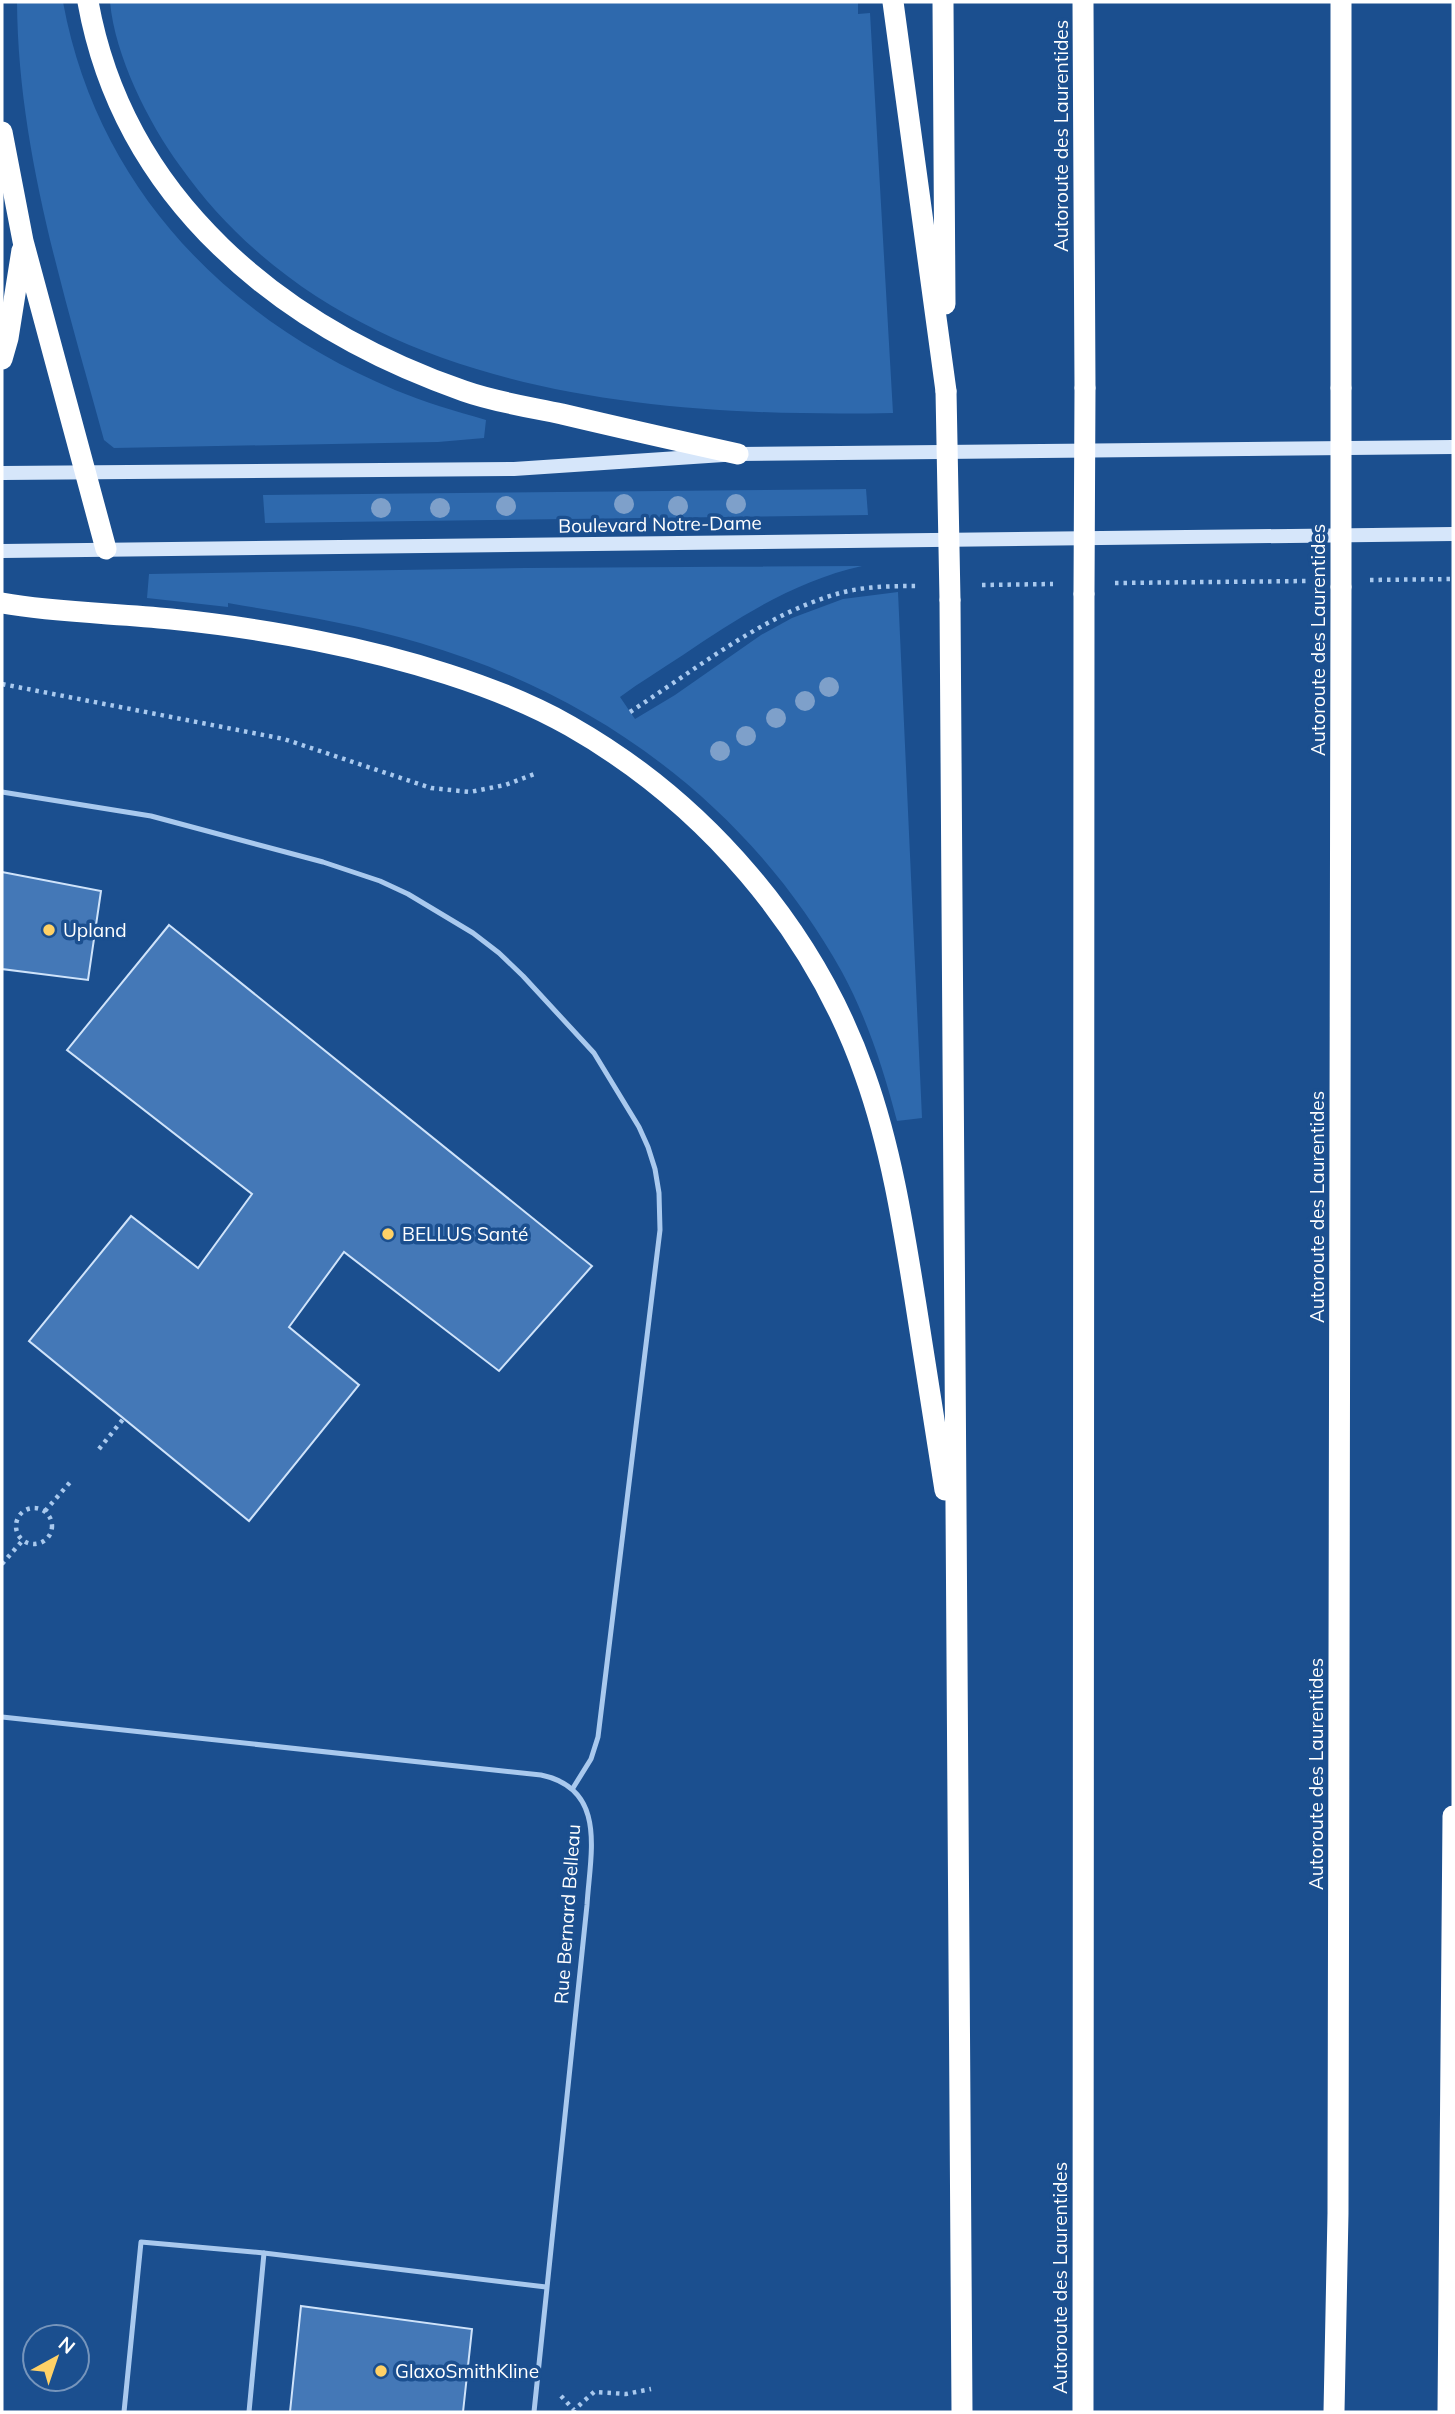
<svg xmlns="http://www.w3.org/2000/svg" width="1455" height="2414" viewBox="0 0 1455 2414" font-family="Mulish,sans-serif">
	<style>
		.green { fill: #2e69ad }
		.building { fill: #4478b7; stroke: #cfe3fa; stroke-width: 2 }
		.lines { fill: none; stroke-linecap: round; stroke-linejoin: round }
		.path { stroke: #a9c9ee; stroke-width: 4.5; stroke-dasharray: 3.5 5; stroke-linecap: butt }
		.lane { stroke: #a9c9ee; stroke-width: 5 }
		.secondary { stroke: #d6e6fa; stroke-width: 14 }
		.highway { stroke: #fff; stroke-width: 21 }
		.highway-bridge { stroke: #fff; stroke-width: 21 }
		.tree { fill: #7ea0ca }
		.poi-dot { fill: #ffd166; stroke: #1b4f8f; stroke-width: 2.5 }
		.labels { text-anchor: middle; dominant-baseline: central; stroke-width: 7; stroke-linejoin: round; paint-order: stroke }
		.street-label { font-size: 19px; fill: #fff; stroke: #1b4f8f }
		.poi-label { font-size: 19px; fill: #fff; stroke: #1b4f8f; text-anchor: start }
	</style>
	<rect width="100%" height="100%" fill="#1b4f8f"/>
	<g class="green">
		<path d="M 17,2 L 63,2 C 97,186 225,319 395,390 C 424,402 455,411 486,420 L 484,438 L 438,442 L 114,448 L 104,440 C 65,297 18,151 17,2 Z"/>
		<path d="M 110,2 L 858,2 L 858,14 L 870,13 L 893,413 C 639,418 340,392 180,166 C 148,122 115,56 110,2 Z"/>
		<polygon points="866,489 868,515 265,523 263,495"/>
		<path d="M 862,566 C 795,581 739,617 683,655 C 662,669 640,682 620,697 L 635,719 L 675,695 L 761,635 L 792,618 L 843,599 L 898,592 L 922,1118 L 897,1121 C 884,1071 867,1018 842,972 C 750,807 600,696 420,643 C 358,624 292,614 228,603 L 228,607 L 147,598 L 149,574 L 526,568 Z"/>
	</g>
	<g class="building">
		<polygon points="2,872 101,891 88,980 2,969"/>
		<polygon points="169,925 592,1266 499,1371 344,1252 289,1327 359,1385 249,1521 29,1341 131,1216 198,1268 252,1194 67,1050"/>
		<polygon points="301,2306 472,2329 463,2412 290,2412"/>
	</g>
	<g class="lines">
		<g class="path">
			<polyline points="1370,580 1453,579"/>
			<polyline points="1115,583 1309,581"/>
			<polyline points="982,585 1053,584"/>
			<polyline points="2,684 284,739 431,788 470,792 505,785 537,773"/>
			<path d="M 630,712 C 695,670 764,614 840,593 C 866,586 894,586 920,586"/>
			<polyline points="99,1449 124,1418"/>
			<circle cx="34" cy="1526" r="18"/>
			<polyline points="45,1511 72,1480"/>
			<polyline points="2,1564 23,1540"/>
			<polyline points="561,2396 574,2410 594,2392 626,2394 651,2389"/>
		</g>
		<g class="lane">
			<polyline points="2,792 151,816 323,862 380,881 408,894 473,933 499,953 523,976 594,1053 639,1127 648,1147 655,1169 659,1193 660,1230 598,1737 591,1759 573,1788"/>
			<path d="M 2,1717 L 541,1775 C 608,1789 590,1854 587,1905 L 534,2412"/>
			<polyline points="124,2412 141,2242 264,2253 546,2287"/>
			<polyline points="249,2412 264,2253"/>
		</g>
		<g class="secondary">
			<polyline points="2,473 514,469 738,454 1453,447"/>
			<polyline points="2,551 1453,534"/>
		</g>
		<g class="highway">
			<path d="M 88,2 C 124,200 281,327 464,391 C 495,402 529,407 562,414 C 621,428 679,441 738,454"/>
			<polyline points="893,2 946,391"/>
			<polyline points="943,2 945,304"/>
			<polyline points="1083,2 1085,388"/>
			<polyline points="1341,2 1341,388"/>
			<polyline points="2,132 23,241 106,549"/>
			<polyline points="2,359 8,338 22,250"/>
			<polyline points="950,600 962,2412"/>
			<path d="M 2,603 C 58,613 115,613 171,619 C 220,624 270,631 318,641 C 399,657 498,685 570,726 C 704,802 814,929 865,1075 C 891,1148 903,1224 915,1299 C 925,1363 935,1426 945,1490"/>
			<polyline points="1083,2412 1084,594"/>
			<polyline points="1334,2412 1338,2213 1341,587"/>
			<polyline points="1448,2412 1453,1816"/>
		</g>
		<g class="highway-bridge">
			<polyline points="946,391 950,600"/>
			<polyline points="1341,587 1341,388"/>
			<polyline points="1084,594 1085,388"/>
		</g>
	</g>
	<g class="tree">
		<circle cx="624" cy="504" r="10"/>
		<circle cx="736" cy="504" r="10"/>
		<circle cx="506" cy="506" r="10"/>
		<circle cx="678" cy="506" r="10"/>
		<circle cx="381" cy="508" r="10"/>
		<circle cx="440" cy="508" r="10"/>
		<circle cx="829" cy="687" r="10"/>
		<circle cx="805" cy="701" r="10"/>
		<circle cx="776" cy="718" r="10"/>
		<circle cx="746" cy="736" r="10"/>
		<circle cx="720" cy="751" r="10"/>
	</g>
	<g class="poi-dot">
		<circle cx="49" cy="930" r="7"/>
		<circle cx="388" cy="1234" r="7"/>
		<circle cx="381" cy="2371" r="7"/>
	</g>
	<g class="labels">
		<g class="street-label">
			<text transform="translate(1061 136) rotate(-90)">Autoroute des Laurentides</text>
			<text transform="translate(660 524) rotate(-1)">Boulevard Notre-Dame</text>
			<text transform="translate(1318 640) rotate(-90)">Autoroute des Laurentides</text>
			<text transform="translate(1317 1207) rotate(-90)">Autoroute des Laurentides</text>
			<text transform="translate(1316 1774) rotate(-90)">Autoroute des Laurentides</text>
			<text transform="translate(567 1914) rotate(-86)">Rue Bernard Belleau</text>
			<text transform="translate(1060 2278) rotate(-90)">Autoroute des Laurentides</text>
		</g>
		<g class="poi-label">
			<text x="63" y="930">Upland</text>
			<text x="402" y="1234">BELLUS Santé</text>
			<text x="395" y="2371">GlaxoSmithKline</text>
		</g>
	</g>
	<rect width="1455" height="2414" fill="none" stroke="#ffffff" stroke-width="7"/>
	<g transform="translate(56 2358) rotate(40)"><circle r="33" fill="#1b4f8f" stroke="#7695bc" stroke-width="2"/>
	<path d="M0-5L12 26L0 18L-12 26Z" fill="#ffd166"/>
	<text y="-10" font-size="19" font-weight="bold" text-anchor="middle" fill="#ffffff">N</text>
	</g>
</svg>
